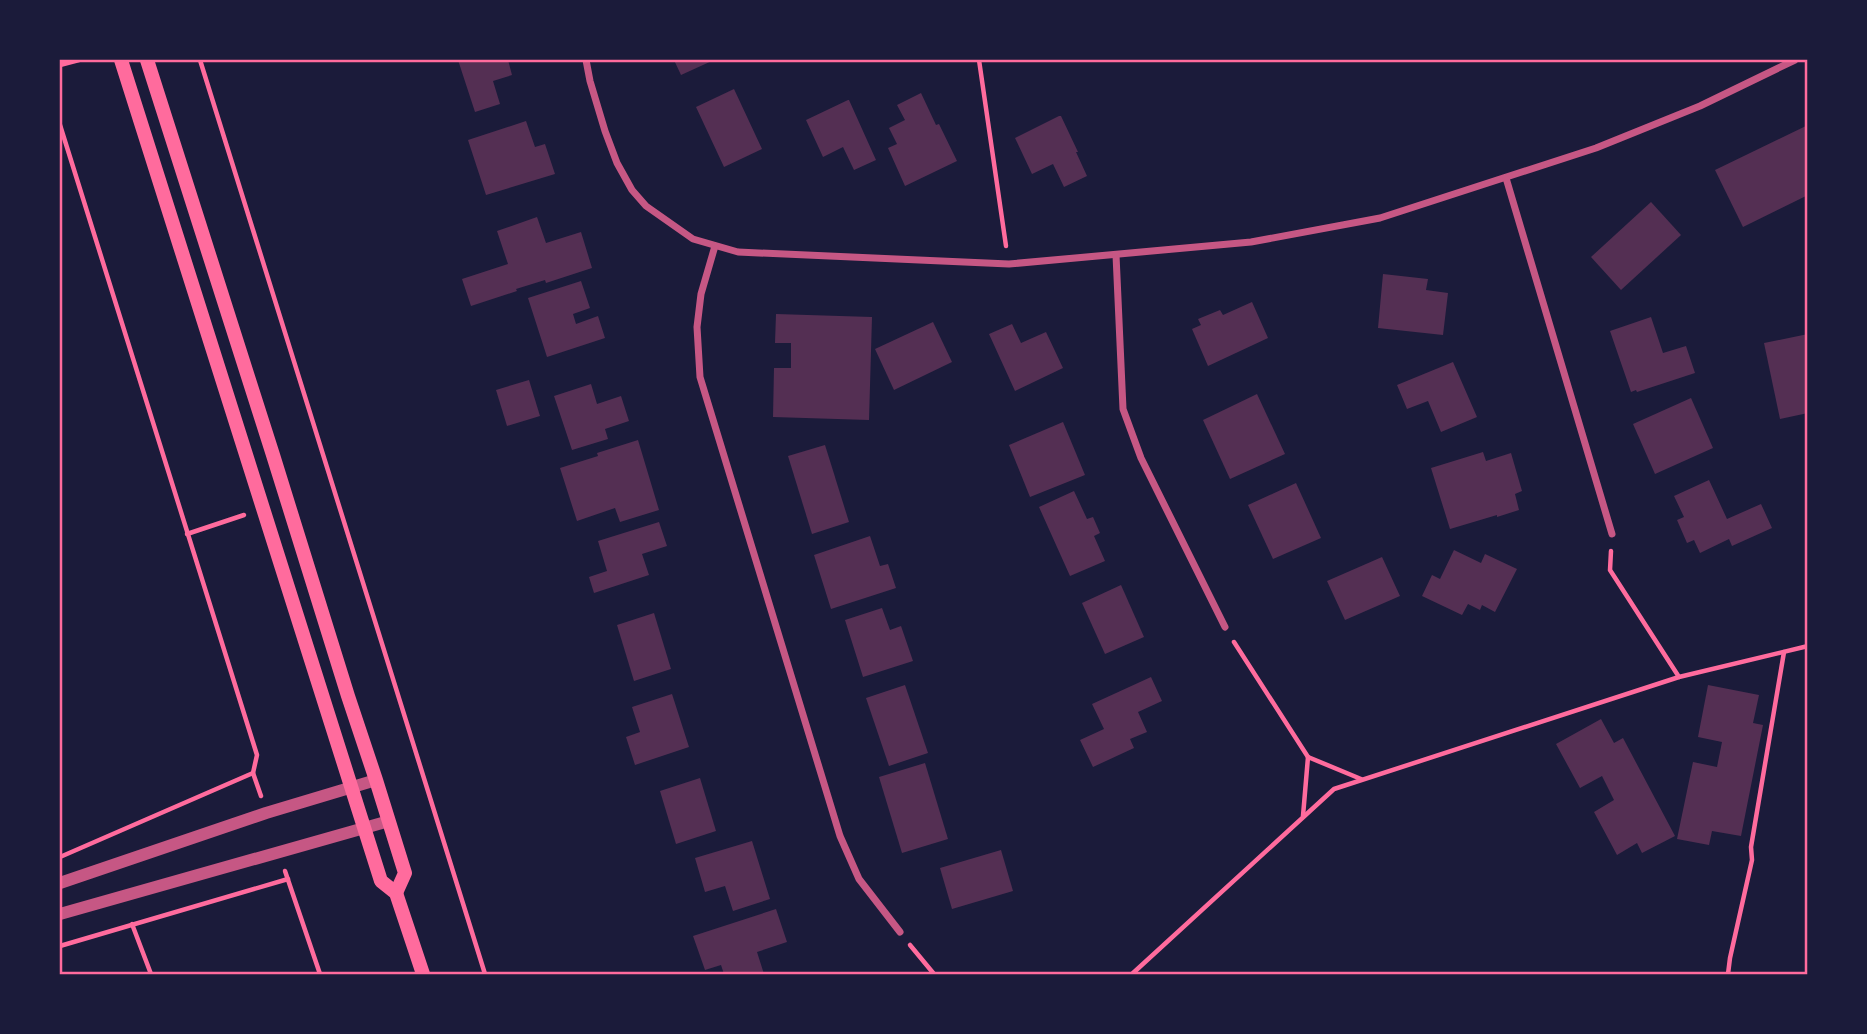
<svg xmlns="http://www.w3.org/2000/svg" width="1867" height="1034" viewBox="0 0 1867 1034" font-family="Barlow,sans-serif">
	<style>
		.building { fill: #542f53 }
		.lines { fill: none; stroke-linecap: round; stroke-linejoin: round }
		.path { stroke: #ff6b9d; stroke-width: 4.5 }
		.minor { stroke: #c65784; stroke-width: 7 }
		.tertiary { stroke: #c65784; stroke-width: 12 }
		.secondary { stroke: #ff6b9d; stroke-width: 14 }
		.neatline { fill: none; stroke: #ff6b9d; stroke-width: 2.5 }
	</style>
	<rect width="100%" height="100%" fill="#1b1b3a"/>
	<g class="building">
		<polygon points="458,60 508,60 512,75 493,81 500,104 475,112"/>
		<polygon points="674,60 714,60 681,75"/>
		<polygon points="734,89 762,149 724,167 696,107"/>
		<polygon points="921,93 936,125 939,124 957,161 905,186 888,148 897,144 889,128 905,120 897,105"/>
		<polygon points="848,100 849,100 876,160 854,170 843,147 823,157 806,120"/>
		<polygon points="1059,116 1061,116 1078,152 1076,152 1087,176 1064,187 1053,164 1032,174 1015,138"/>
		<polygon points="526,121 535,147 545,144 555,174 486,195 468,140"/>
		<polygon points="1808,125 1808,195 1743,227 1715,170"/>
		<polygon points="1651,202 1681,235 1621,290 1591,257"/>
		<polygon points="537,217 546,243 581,232 592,268 546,283 545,280 516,289 517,291 471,306 462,279 508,264 497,231"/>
		<polygon points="1383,274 1428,279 1426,290 1448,293 1443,335 1378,328"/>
		<polygon points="581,281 590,308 573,314 576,324 598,316 605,338 547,357 528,298"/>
		<polygon points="1252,302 1268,338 1208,366 1192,329 1201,325 1198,319 1220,310 1223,315"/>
		<polygon points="776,314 872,317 869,420 773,417 774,368 791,368 791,343 775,343"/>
		<polygon points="1651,317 1663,353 1686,346 1695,373 1637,392 1636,390 1631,392 1610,331"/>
		<polygon points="933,322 952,362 894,390 875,349"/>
		<polygon points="1012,324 1021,343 1046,332 1063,368 1015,391 989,334"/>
		<polygon points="1808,334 1808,413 1780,419 1764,343"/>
		<polygon points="1453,362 1477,417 1441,432 1428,401 1407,409 1397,385"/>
		<polygon points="529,380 540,416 507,426 496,390"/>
		<polygon points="591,384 597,404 621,396 629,421 605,429 608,439 572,450 554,396"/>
		<polygon points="1257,394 1285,454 1230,479 1203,420"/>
		<polygon points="1691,398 1713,448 1655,474 1633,424"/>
		<polygon points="1063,422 1085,475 1030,497 1009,445"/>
		<polygon points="638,440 659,510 620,522 615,508 577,521 560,468 598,456 597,453"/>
		<polygon points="825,445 849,522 812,534 788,456"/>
		<polygon points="1483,452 1486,461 1511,453 1522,491 1515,494 1519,510 1497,517 1497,515 1450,529 1431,468"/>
		<polygon points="1709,480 1727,519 1761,504 1772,528 1732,546 1729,539 1700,553 1694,540 1687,543 1677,520 1684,517 1674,496"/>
		<polygon points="1296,483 1321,538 1273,559 1248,505"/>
		<polygon points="1074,491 1087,519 1093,517 1100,533 1094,536 1105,561 1070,576 1039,507"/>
		<polygon points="659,522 667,546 642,554 649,575 594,593 589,577 607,571 598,541"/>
		<polygon points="870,536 880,566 888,564 896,588 831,609 814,555"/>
		<polygon points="1454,550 1481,563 1485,554 1517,569 1495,612 1482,605 1480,610 1468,604 1462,615 1422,596 1432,575 1440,579"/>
		<polygon points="1382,557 1400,596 1345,620 1327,581"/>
		<polygon points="1121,585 1144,637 1105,654 1082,603"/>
		<polygon points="882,608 890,630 901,626 913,661 863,677 845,620"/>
		<polygon points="654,613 671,669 634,681 617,625"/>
		<polygon points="1151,677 1162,701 1138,712 1147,732 1130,739 1134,748 1093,767 1080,740 1104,729 1092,704"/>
		<polygon points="905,685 928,753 889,766 866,698"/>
		<polygon points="1708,685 1759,695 1753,723 1763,725 1741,836 1712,831 1709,845 1677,839 1693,762 1717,767 1722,742 1698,737"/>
		<polygon points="672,694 689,747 635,765 626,737 640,732 632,707"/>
		<polygon points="1601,719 1614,743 1623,738 1675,836 1642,853 1637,843 1617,855 1594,812 1614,800 1602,776 1580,788 1556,744"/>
		<polygon points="925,763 948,839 902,853 879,777"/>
		<polygon points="700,778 716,831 676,844 660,791"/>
		<polygon points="752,841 770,899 733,911 725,886 705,892 695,858"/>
		<polygon points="1001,850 1013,891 952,909 940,868"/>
		<polygon points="776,909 787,942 757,952 764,974 724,974 721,965 705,970 693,936"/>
	</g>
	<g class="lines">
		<g class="path">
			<polyline points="200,60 485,974"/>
			<polyline points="979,60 1006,246"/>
			<polyline points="60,65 79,60"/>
			<polyline points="60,125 257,755 253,773 261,796"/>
			<polyline points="187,534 244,515"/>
			<polyline points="1611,551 1610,570 1679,677"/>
			<polyline points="1234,642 1308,757 1361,779"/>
			<polyline points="1303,816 1308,757"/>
			<polyline points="60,857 253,773"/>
			<polyline points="285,871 320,974"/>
			<polyline points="132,924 151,974"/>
			<polyline points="910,945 934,974"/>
			<polyline points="60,946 288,879"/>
			<polyline points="1132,974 1334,789 1679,677 1808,646"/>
			<polyline points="1728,974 1730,958 1752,860 1751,847 1784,652"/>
		</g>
		<g class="minor">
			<polyline points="586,60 590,81 605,131 617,163 632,190 646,206 693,239 738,252 1009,264 1251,242 1380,218 1596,148 1700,106 1795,60"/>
			<polyline points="1506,178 1612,534"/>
			<polyline points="715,246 701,294 697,327 700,377 840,836 859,879 900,932"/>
			<polyline points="1116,255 1123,409 1141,458 1225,627"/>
		</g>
		<g class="tertiary">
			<polyline points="60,883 266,813 376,780"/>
			<polyline points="60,914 389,821"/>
		</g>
		<g class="secondary">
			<polyline points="121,60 381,881 396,893 423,974"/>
			<polyline points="147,60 273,455 348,696 376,780 405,873 396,893"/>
		</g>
	</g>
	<rect width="1867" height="1034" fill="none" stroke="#1b1b3a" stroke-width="122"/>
	<rect x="61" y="61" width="1745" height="912" class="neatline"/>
</svg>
